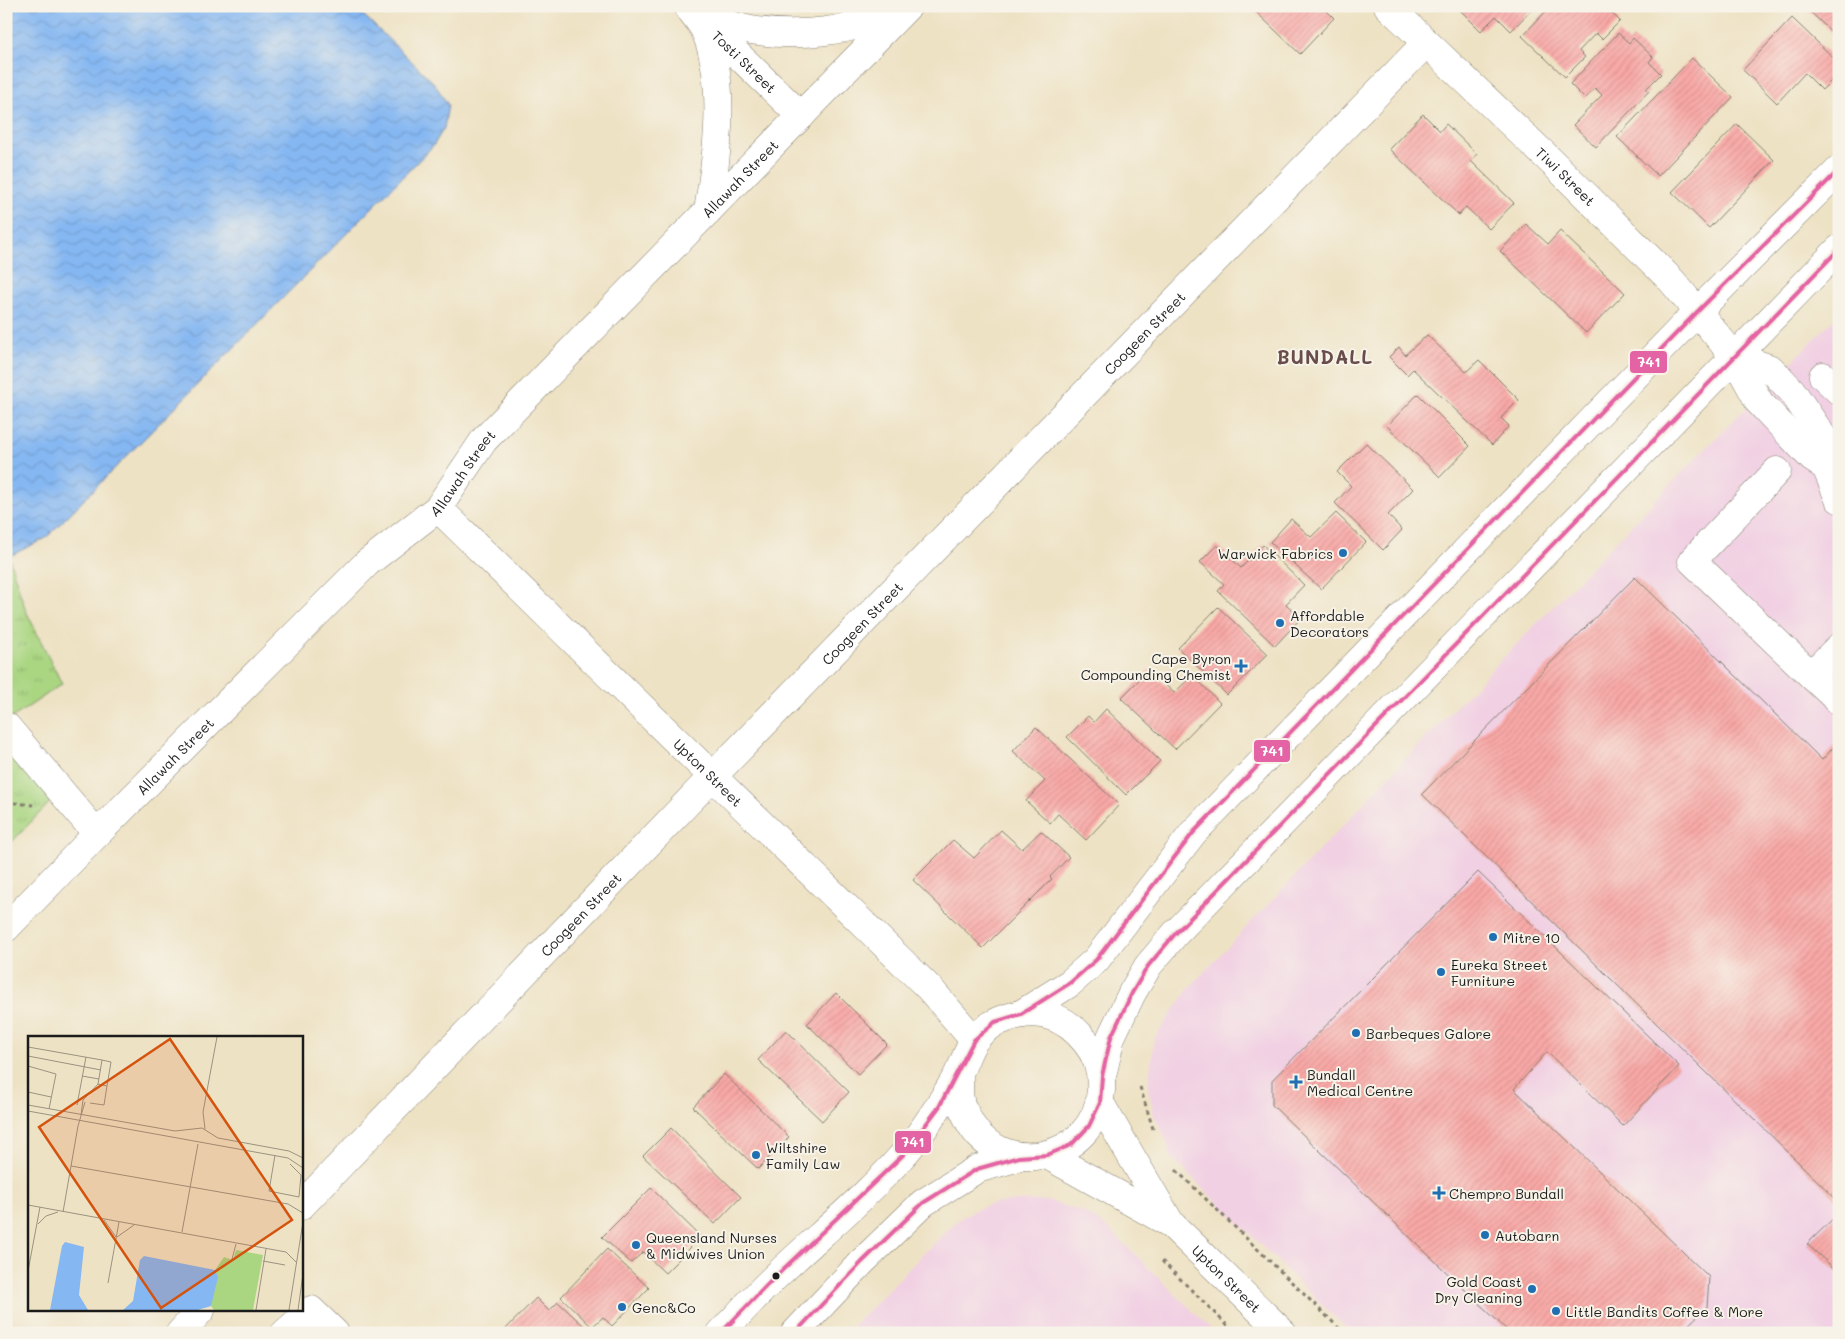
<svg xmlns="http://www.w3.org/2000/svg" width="1845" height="1339" viewBox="0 0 1845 1339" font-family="Mali,sans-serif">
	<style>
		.built { fill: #f1d0e3 }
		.park { fill: url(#park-tufts); stroke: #63794f }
		.water { fill: url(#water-waves); stroke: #506a87 }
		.building { fill: url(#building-hatch) }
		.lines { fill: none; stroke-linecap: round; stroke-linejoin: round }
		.minor-casing { stroke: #857f70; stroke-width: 29 }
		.major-casing { stroke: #857f70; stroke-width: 29 }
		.path { stroke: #857f70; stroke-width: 3; stroke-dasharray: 4 4; stroke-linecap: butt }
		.minor { stroke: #fff; stroke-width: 28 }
		.major { stroke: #fff; stroke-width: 28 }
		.bus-1-casing { stroke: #f7f3e8; stroke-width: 8 }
		.bus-1 { stroke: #e463a4; stroke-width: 4 }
		.poi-dot { fill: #1f6fb2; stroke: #f7f3e8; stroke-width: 2 }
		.bus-dot { fill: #1c1c1c; stroke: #f7f3e8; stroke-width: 2 }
		.labels { text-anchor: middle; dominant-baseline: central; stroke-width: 4; stroke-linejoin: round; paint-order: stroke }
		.street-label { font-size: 14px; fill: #1c1c1c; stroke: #f7f3e8 }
		.poi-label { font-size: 14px; fill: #1c1c1c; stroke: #f7f3e8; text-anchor: start }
		.district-label { font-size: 19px; font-weight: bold; letter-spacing: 1px; fill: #694d4d; stroke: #f7f3e8 }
		.inset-road { fill: none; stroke: #9a9381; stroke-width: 1 }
		.view { fill: #d4530e; fill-opacity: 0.15; stroke: #d4530e; stroke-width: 2.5 }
		.inset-edge { fill: none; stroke: #1c1c1c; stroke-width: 2.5 }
		.line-badge { stroke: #f7f3e8; stroke-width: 2 }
		.badge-label { font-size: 14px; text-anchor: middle; font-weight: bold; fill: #fff }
	</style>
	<defs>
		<pattern id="park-tufts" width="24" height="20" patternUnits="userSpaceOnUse" patternTransform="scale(1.25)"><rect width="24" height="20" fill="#aad682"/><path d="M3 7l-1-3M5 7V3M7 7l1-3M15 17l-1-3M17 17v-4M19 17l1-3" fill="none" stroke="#92b770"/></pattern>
		<pattern id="water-waves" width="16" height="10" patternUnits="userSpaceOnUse" patternTransform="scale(1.25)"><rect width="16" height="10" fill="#85b7f2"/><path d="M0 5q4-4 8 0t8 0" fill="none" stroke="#729dcf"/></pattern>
		<pattern id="building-hatch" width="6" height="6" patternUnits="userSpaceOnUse" patternTransform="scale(1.25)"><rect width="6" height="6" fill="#f9a9a7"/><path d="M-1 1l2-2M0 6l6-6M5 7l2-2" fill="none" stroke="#d5918f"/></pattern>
	</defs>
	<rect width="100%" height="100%" fill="#f7f3e8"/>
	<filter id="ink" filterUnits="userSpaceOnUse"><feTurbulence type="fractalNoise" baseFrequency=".02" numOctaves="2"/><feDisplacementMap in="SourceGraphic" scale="10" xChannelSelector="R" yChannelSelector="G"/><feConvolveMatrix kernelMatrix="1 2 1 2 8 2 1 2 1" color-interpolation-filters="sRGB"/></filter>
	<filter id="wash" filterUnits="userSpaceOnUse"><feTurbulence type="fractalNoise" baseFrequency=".0096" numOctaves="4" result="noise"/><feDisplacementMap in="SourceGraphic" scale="20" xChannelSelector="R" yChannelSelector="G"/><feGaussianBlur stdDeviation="1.12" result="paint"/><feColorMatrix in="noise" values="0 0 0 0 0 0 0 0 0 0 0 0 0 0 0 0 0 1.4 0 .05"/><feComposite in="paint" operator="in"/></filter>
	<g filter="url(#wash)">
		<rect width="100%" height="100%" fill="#eee2c4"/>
		<g class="built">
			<polygon points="1839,314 1839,1333 1351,1333 1171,1157 1165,1137 1154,1115 1148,1087 1154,1039 1190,987 1419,745 1707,447"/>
			<polygon points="1019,1201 1048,1201 1084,1212 1110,1230 1215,1333 846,1333 941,1236 959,1219 975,1210 992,1204"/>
		</g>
		<g class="park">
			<polygon points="6,558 9,558 26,611 62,684 6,722"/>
			<polygon points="6,745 54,798 6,848"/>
		</g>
		<polygon class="water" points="6,6 354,6 434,83 448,105 444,128 433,146 46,538 6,558"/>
		<g id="blocks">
			<g class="building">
				<polygon points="1256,6 1322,6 1334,18 1300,54 1253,9"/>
				<polygon points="1456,6 1535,6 1511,31 1496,16 1481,31"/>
				<polygon points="1551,6 1604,6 1620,21 1602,39 1596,33 1579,51 1585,57 1565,77 1522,36"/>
				<polygon points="1804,6 1839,6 1839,39"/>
				<polygon points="1792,18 1839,63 1839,73 1822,90 1805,73 1777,103 1743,70"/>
				<polygon points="1618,33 1629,43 1633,38 1653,57 1649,62 1661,74 1646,89 1649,91 1596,147 1573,125 1602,95 1595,88 1585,99 1570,84"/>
				<polygon points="1692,58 1733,97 1658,176 1617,137"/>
				<polygon points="1423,114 1440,131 1446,124 1477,154 1471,161 1514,203 1489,229 1466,207 1459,215 1389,149"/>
				<polygon points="1737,124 1774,160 1709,228 1672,192"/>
				<polygon points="1526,224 1548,244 1560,231 1625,293 1586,333 1500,251"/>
				<polygon points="1427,335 1466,372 1479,360 1519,400 1501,418 1509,426 1492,445 1413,369 1407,375 1389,357 1399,347 1405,355"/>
				<polygon points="1418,394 1470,446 1440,477 1387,426"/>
				<polygon points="1366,443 1413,489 1388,515 1402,530 1383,550 1335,503 1351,486 1337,472"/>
				<polygon points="1336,513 1366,542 1321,589 1270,542 1291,519 1311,537"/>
				<polygon points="1217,545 1241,568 1263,545 1304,585 1286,604 1301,618 1275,646 1218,591 1224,584 1200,562"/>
				<polygon points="1635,577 1822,760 1839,741 1839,1202 1422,794"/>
				<polygon points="1218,607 1268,654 1227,695 1178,648"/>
				<polygon points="1149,670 1174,693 1193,675 1220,703 1175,749 1121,698"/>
				<polygon points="1106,709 1160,761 1126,795 1067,737 1088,716 1094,722"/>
				<polygon points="1036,727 1119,805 1086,840 1058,814 1050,823 1026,801 1045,781 1013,751"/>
				<polygon points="1001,830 1022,849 1041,831 1069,857 1050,877 1052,879 983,948 913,880 953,840 974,858"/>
				<polygon points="1478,872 1679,1066 1623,1126 1547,1052 1514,1089 1709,1277 1707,1307 1680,1333 1510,1333 1272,1105 1272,1080"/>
				<polygon points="836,993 887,1044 858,1074 807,1024"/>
				<polygon points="786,1030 849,1092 822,1121 758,1060"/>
				<polygon points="724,1074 789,1137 758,1169 693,1107"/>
				<polygon points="671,1128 741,1197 715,1224 643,1156"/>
				<polygon points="651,1188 701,1237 665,1273 643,1252 631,1263 602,1237"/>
				<polygon points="1839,1213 1839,1273 1807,1244"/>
				<polygon points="607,1249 649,1288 612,1326 603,1317 592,1327 561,1297"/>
				<polygon points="536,1298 549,1311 558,1302 586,1328 581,1333 502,1333"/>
			</g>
		</g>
	</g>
	<g filter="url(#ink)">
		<use href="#blocks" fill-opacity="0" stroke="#857f70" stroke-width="1"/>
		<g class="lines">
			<g class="minor-casing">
				<g id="minor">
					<path id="s1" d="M 1388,6 L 1555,165 L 1672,281 L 1734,356 L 1759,402 L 1812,458 L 1826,467"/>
					<path d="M 689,8 C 709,17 729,26 751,30 C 799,38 853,31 898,12"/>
					<path d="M 689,8 C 695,16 702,24 706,33 C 727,85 717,157 708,211"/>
					<path id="s2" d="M 703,21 L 801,116"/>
					<polyline points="1734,356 1771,369 1792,391 1827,443 1826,467 1839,499"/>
					<polyline points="1823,376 1839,391"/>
					<polyline points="1777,471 1692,561 1811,675 1839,647"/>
					<path id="s3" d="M 438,508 L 930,989 L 974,1040"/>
					<polyline points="1811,675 1839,701"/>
					<polyline points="7,727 97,834"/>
					<path id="s4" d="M 6,928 L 97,834 L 367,563 L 438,508 L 484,440 L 908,6"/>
					<polyline points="1100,1103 1171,1224"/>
					<path id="s5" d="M 1047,1155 L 1171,1224 L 1283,1333"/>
					<path id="s6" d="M 301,1206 L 713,776 L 1426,43"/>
					<polyline points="180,1333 201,1310"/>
					<polyline points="285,1333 311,1310 335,1333"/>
				</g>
			</g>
			<g class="major-casing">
				<g id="major">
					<polyline points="1021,1014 1070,983 1096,960 1193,833 1697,312 1839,170"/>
					<polyline points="1102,1076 1111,1037 1132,993 1148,966 1175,934 1839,249"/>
					<path d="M 721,1333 C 739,1314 756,1295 774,1278 C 817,1237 864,1199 903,1155 C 925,1130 942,1102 958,1074 C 964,1064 967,1051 974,1041 C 988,1020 1025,1008 1050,1016 C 1064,1020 1076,1030 1085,1041 C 1097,1055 1102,1072 1101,1090 C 1096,1163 995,1182 966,1115 C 964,1110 960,1105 960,1100 C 958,1091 960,1080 959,1071"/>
					<polyline points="795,1333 862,1262 923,1203 977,1169 1019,1157"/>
				</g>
			</g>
			<g class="path">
				<polyline points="6,802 33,805"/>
				<polyline points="1140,1087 1154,1132"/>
				<polyline points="1176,1170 1344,1333"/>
				<polyline points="1162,1261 1235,1333"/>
			</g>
			<use href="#minor" class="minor"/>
			<use href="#major" class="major"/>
			<g class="bus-1-casing">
				<g id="bus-1">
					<polyline points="721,1333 774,1278 903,1155 939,1107 974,1040 995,1022 1021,1014 1070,983 1096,960 1193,833 1697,312 1839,170"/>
					<polyline points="795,1333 862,1262 923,1203 977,1169 1019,1157 1047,1155 1071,1145 1089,1126 1100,1103 1102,1076 1111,1037 1132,993 1148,966 1175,934 1839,249"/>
				</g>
			</g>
			<use href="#bus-1" class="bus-1"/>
		</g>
	</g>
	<g class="poi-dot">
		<circle cx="1343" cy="553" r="5"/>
		<circle cx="1280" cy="623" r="5"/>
		<path d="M1238.5 658.5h5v5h5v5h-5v5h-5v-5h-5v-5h5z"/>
		<circle cx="1493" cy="937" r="5"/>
		<circle cx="1441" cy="972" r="5"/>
		<circle cx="1356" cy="1033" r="5"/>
		<path d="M1293.5 1074.5h5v5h5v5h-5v5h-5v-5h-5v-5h5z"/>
		<circle cx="756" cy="1155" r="5"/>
		<path d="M1436.5 1185.5h5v5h5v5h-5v5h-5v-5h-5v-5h5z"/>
		<circle cx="1485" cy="1235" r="5"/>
		<circle cx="636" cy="1245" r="5"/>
		<circle cx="1532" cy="1289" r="5"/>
		<circle cx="622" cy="1307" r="5"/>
		<circle cx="1556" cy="1311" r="5"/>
	</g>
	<circle class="bus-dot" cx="776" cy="1276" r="4.5"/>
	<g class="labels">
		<g class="street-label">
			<text stroke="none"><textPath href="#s2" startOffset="58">Tosti Street</textPath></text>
			<text stroke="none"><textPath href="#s1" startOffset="246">Tiwi Street</textPath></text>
			<text stroke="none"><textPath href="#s4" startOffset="1051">Allawah Street</textPath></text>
			<text stroke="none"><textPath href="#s6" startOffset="1214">Coogeen Street</textPath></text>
			<text stroke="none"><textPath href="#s4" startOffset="646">Allawah Street</textPath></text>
			<text stroke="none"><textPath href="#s6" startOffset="809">Coogeen Street</textPath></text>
			<text stroke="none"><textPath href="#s4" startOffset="241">Allawah Street</textPath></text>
			<text stroke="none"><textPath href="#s3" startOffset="378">Upton Street</textPath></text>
			<text stroke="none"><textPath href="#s6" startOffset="404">Coogeen Street</textPath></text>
			<text stroke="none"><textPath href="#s5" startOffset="220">Upton Street</textPath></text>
		</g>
		<g class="poi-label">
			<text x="1333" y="553" text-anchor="end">Warwick Fabrics</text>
			<text x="1290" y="615">Affordable<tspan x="1290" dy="16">Decorators</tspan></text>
			<text x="1231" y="658" text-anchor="end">Cape Byron<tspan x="1231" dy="16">Compounding Chemist</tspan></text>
			<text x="1503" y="937">Mitre 10</text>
			<text x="1451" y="964">Eureka Street<tspan x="1451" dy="16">Furniture</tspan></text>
			<text x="1366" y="1033">Barbeques Galore</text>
			<text x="1307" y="1074">Bundall<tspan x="1307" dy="16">Medical Centre</tspan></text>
			<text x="766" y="1147">Wiltshire<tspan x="766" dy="16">Family Law</tspan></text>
			<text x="1449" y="1193">Chempro Bundall</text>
			<text x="1495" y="1235">Autobarn</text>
			<text x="646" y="1237">Queensland Nurses<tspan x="646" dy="16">&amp; Midwives Union</tspan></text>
			<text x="1522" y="1281" text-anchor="end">Gold Coast<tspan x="1522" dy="16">Dry Cleaning</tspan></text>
			<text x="632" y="1307">Genc&amp;Co</text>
			<text x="1566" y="1311">Little Bandits Coffee &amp; More</text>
		</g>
		<g class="district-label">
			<text x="1325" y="356">BUNDALL</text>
		</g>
	</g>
	<g transform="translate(28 1036)">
		<rect width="275" height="275" fill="#eee2c4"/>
		<path d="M 208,214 L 235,219 L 225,274 L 186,274 L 183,270 L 187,234 L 196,221 L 205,224 Z" fill="#aad682"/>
		<path d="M 37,206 L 56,211 L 51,259 L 60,274 L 22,274 L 34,210 ZM 116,220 L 187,234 L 190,241 L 183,270 L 170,274 L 95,274 L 105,265 L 112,224 Z" fill="#85b7f2"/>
		<path class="inset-road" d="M 0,11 L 74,24 L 70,48 L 55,64 L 53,79M 0,20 L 73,34M 74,24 L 83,26 L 79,50M 0,30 L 28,38 L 21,73M 54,40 L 71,43M 0,56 L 23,61M 62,67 L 76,69 L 79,50 L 70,48M 0,69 L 147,95 L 174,92 L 190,102 L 261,115 L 275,122M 49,69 L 58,21M 0,75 L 260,122 L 275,132M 177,93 L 175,76 L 189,1M 247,119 L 241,155 L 271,161 L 273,139 L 262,128M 43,130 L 260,168 L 275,177M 0,169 L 258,216 L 269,227M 35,176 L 50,90 L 57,66M 76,184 L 88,201M 10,188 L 18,180 L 30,176M 154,196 L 170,108M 89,201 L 106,189M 204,223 L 208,208M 235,225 L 257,229M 0,235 L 12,171M 80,247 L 91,186M 228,274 L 238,213M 261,274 L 275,186M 270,274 L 275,238"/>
		<path class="view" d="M 142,3 L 264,184 L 133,272 L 11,91 Z"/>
		<rect width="275" height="275" class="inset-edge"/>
	</g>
	<g class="line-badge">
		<rect x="1629" y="350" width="39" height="24" rx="5" fill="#e463a4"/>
		<rect x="1253" y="739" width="38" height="24" rx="5" fill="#e463a4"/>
		<rect x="894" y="1130" width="38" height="24" rx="5" fill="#e463a4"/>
	</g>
	<g class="badge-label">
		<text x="1649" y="367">741</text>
		<text x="1272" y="756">741</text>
		<text x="913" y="1147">741</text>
	</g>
	<rect width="1845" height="1339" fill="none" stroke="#f7f3e8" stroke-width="25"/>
</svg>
